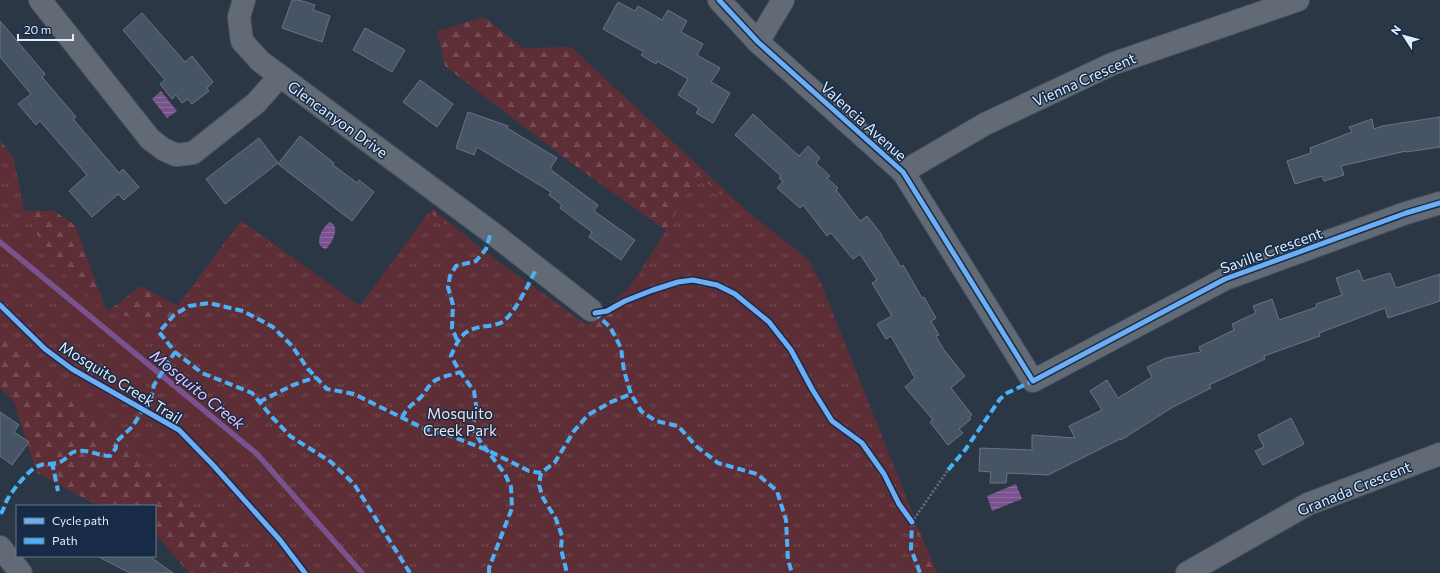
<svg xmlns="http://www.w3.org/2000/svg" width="1440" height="573" viewBox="0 0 1440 573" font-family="Commissioner,sans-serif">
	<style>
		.forest { fill: url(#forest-firs) }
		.park { fill: url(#park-tufts) }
		.water { fill: url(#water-rules) }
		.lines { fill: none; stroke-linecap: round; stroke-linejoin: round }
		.stream { stroke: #7a528e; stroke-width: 5.5 }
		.building { fill: #465466; stroke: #6a7481 }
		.minor-casing { stroke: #4a5461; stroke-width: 24 }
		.path { stroke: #68707b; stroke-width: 2.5; stroke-dasharray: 2 2; stroke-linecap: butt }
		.minor { stroke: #626a75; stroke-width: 22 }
		.quiet { stroke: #4cb0f7; stroke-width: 4; stroke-dasharray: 8 4; stroke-linecap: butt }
		.cycleway-casing { stroke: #172b46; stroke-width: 8 }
		.cycleway { stroke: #6dadf4; stroke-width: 5 }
		.labels { text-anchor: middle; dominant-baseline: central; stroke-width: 3; stroke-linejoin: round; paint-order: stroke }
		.street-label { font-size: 15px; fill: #deecfd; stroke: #172b46 }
		.park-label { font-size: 15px; fill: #f6ddde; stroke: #172b46 }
		.water-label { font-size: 16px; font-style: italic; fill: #e6c0f6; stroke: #172b46 }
	</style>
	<defs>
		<pattern id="forest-firs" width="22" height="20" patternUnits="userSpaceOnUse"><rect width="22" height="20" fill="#5e2e36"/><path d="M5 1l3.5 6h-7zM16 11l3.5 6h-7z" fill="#754c54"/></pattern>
		<pattern id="park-tufts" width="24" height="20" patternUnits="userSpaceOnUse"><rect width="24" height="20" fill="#5e2e36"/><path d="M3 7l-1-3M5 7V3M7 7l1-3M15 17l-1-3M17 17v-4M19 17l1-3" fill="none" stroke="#754c54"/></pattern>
		<pattern id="water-rules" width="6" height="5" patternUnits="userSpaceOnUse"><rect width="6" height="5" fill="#7a528e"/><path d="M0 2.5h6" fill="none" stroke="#8c6b9f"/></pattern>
	</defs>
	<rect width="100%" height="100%" fill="#2c3746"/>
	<polygon class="forest" points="484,17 523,48 571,47 749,213 810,261 818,287 937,573 189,573 155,533 155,506 105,506 91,502 37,473 14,402 0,388 0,140 13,157 24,211 54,211 75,225 107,312 141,286 178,306 241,221 360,306 433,209 582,330 629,288 667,231 570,162 445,66 437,31"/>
	<polygon class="park" points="0,148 13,157 24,211 54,264 107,313 165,323 241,221 360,306 429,212 604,337 698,175 818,276 914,517 923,566 926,573 261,573 0,327"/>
	<g class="water">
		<polygon points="161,91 177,111 167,118 152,99"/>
		<path d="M 330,222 C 341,227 332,243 326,249 C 312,246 322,227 330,222 Z"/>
		<polygon points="1016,484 1022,499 992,511 987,496"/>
	</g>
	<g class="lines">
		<polyline class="stream" points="0,242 257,454 362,573"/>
	</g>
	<g class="building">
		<polygon points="292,0 299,0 315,5 313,10 330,16 322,42 282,28"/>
		<polygon points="618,2 635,11 638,6 662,20 668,10 687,21 681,32 703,44 697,55 720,68 711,82 730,93 713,123 696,113 699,108 678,95 688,79 657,61 656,64 641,55 644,52 603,29"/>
		<polygon points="142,13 185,62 192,56 213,82 207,88 209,91 192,104 188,99 182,103 176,95 172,99 160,84 165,80 123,30"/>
		<polygon points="0,21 45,74 42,77 76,117 73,119 119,173 123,169 139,187 124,200 118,194 92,217 69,191 87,175 40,121 36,125 18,104 31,94 0,57"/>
		<polygon points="365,28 405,50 392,72 353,50"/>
		<polygon points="420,80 453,104 437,127 403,102"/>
		<polygon points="468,112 508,126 507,128 557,158 550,169 598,205 594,211 635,240 621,260 589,237 592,232 560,208 562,205 549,195 551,192 477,147 474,155 456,148"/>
		<polygon points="753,114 799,156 808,146 820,158 816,163 830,176 827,178 838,188 836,190 860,221 867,216 882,235 881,235 901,267 903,265 922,298 924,297 936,318 931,321 939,335 936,336 944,350 965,376 951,388 972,415 969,417 971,419 959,429 963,433 948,445 930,422 933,420 905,387 915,378 891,336 886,339 877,324 892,316 872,283 877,280 860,254 853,259 831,233 827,236 803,205 800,208 777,188 783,181 779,178 781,176 735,135"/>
		<polygon points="1440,117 1440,147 1406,152 1406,151 1341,166 1344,175 1324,181 1322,176 1295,184 1287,161 1311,153 1310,148 1352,132 1349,127 1372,119 1374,129 1382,126"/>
		<polygon points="300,136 334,163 333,165 357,183 359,180 374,192 352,221 278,164"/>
		<polygon points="259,138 278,163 225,204 206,179"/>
		<polygon points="1359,270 1363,281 1390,273 1396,288 1440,274 1440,301 1388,318 1385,308 1319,333 1320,336 1264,356 1265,359 1209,385 1211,388 1173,407 1121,440 1120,439 1048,475 1007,473 1006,483 990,483 991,472 979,471 980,448 1032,450 1032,435 1075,438 1069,426 1102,410 1090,391 1107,380 1118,398 1152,377 1147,367 1166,358 1201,352 1199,347 1234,330 1232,324 1256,313 1253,306 1272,299 1279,320 1317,307 1316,304 1342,295 1336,278"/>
		<polygon points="0,412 19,425 14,432 29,442 12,465 0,456"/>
		<polygon points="1291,418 1304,444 1263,465 1255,451 1264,447 1258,435"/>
		<polygon points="97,556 149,556 173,573 130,573"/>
	</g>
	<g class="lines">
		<g class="minor-casing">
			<g id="minor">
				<polyline points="40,0 150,139 163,149 176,155 193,153 256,103 280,76 491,232 591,310"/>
				<polyline points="244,0 239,17 242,41 260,61 280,76"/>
				<polyline points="719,0 758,42 903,172 1033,381 1225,279 1406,213 1440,203"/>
				<polyline points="758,42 783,0"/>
				<polyline points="903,172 985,124 1112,64 1298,0"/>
				<polyline points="0,547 21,573"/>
				<polyline points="1187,573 1308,504 1440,454"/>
			</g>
		</g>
		<polyline class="path" points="912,522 948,470"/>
		<use href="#minor" class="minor"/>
		<g class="quiet">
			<polyline points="594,312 610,327 616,338 621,348 624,371 631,394 641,411 656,421 678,426 696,446 718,463 757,474 777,491 786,520 788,560 792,573"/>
			<polyline points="457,340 452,328 453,305 448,287 450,276 456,266 476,261 486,249 491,232"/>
			<polyline points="259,402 293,385 316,377"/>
			<polyline points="145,411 151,399 154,385 175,352"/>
			<path d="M 402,418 C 407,406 413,405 421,397 C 426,391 429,384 436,380 C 443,376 452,375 460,372"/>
			<polyline points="52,462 58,491"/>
			<polyline points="948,470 965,450 1000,399 1007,393 1033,381"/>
			<polyline points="541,473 539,485 543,498 556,519 562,536 561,549 567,573"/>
			<path d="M 0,513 L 2,512 C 4,508 5,504 7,500 C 13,490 29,468 41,465 C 47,463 56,465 62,461 C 68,458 69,452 77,451 C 88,449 99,456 110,456 L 116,448 L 116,442 L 132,427 L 143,410"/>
			<polyline points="910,519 912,522 911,549 920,573"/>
			<polyline points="410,573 354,484 331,462 290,436 272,417 252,393 202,373 175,352 159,332 174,315 189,306 209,303 243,311 273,327 292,346 308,369 327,389 354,394 423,428 451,436 487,450 529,471 541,473 555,462 574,431 588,415 611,402 631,394"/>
			<path d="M 489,573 L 489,568 L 512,508 L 511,487 L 505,474 L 480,441 L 472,427 L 477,412 L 474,391 L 460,372 L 451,356 C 459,336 465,328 488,326 C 494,325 501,324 505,320 C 518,308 528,284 537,268"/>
		</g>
		<g class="cycleway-casing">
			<g id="cycleway">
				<polyline points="719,0 758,42 903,172 1033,381 1225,279 1406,213 1440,203"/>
				<polyline points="0,305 45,349 72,369 179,430 213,465 280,540 305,573"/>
				<polyline points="595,313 607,311 625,301 653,290 678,282 693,280 717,285 735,294 769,322 791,350 812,389 832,421 862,443 884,474 899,504 912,522"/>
			</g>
		</g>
		<use href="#cycleway" class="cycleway"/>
	</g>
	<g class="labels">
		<g class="street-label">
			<text transform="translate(1084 79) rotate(-24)">Vienna Crescent</text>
			<text transform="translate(338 119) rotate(36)">Glencanyon Drive</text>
			<text transform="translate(864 121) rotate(42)">Valencia Avenue</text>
			<text transform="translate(1271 250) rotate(-20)">Saville Crescent</text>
			<text transform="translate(121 382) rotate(32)">Mosquito Creek Trail</text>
			<text transform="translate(1354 488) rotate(-22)">Granada Crescent</text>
		</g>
		<g class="park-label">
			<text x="460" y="413">Mosquito<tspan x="460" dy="17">Creek Park</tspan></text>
		</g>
		<g class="water-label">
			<text transform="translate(198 389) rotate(39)">Mosquito Creek</text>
		</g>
	</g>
	<rect x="16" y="505" width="140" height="52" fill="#172b46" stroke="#67788f"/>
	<rect x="24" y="518" width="20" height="6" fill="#6dadf4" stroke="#67788f"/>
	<text x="52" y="525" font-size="12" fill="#deecfd">Cycle path</text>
	<rect x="24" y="538" width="20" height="6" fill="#4cb0f7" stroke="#67788f"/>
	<text x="52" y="545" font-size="12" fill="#deecfd">Path</text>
	<g transform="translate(1404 36) rotate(306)" stroke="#172b46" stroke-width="3" paint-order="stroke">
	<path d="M0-3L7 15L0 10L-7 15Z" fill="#deecfd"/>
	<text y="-6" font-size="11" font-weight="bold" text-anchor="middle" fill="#deecfd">N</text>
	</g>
	<path d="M18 34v6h55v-6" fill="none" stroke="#deecfd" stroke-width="2"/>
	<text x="24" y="34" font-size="12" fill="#deecfd" stroke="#172b46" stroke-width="3" paint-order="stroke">20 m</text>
</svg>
